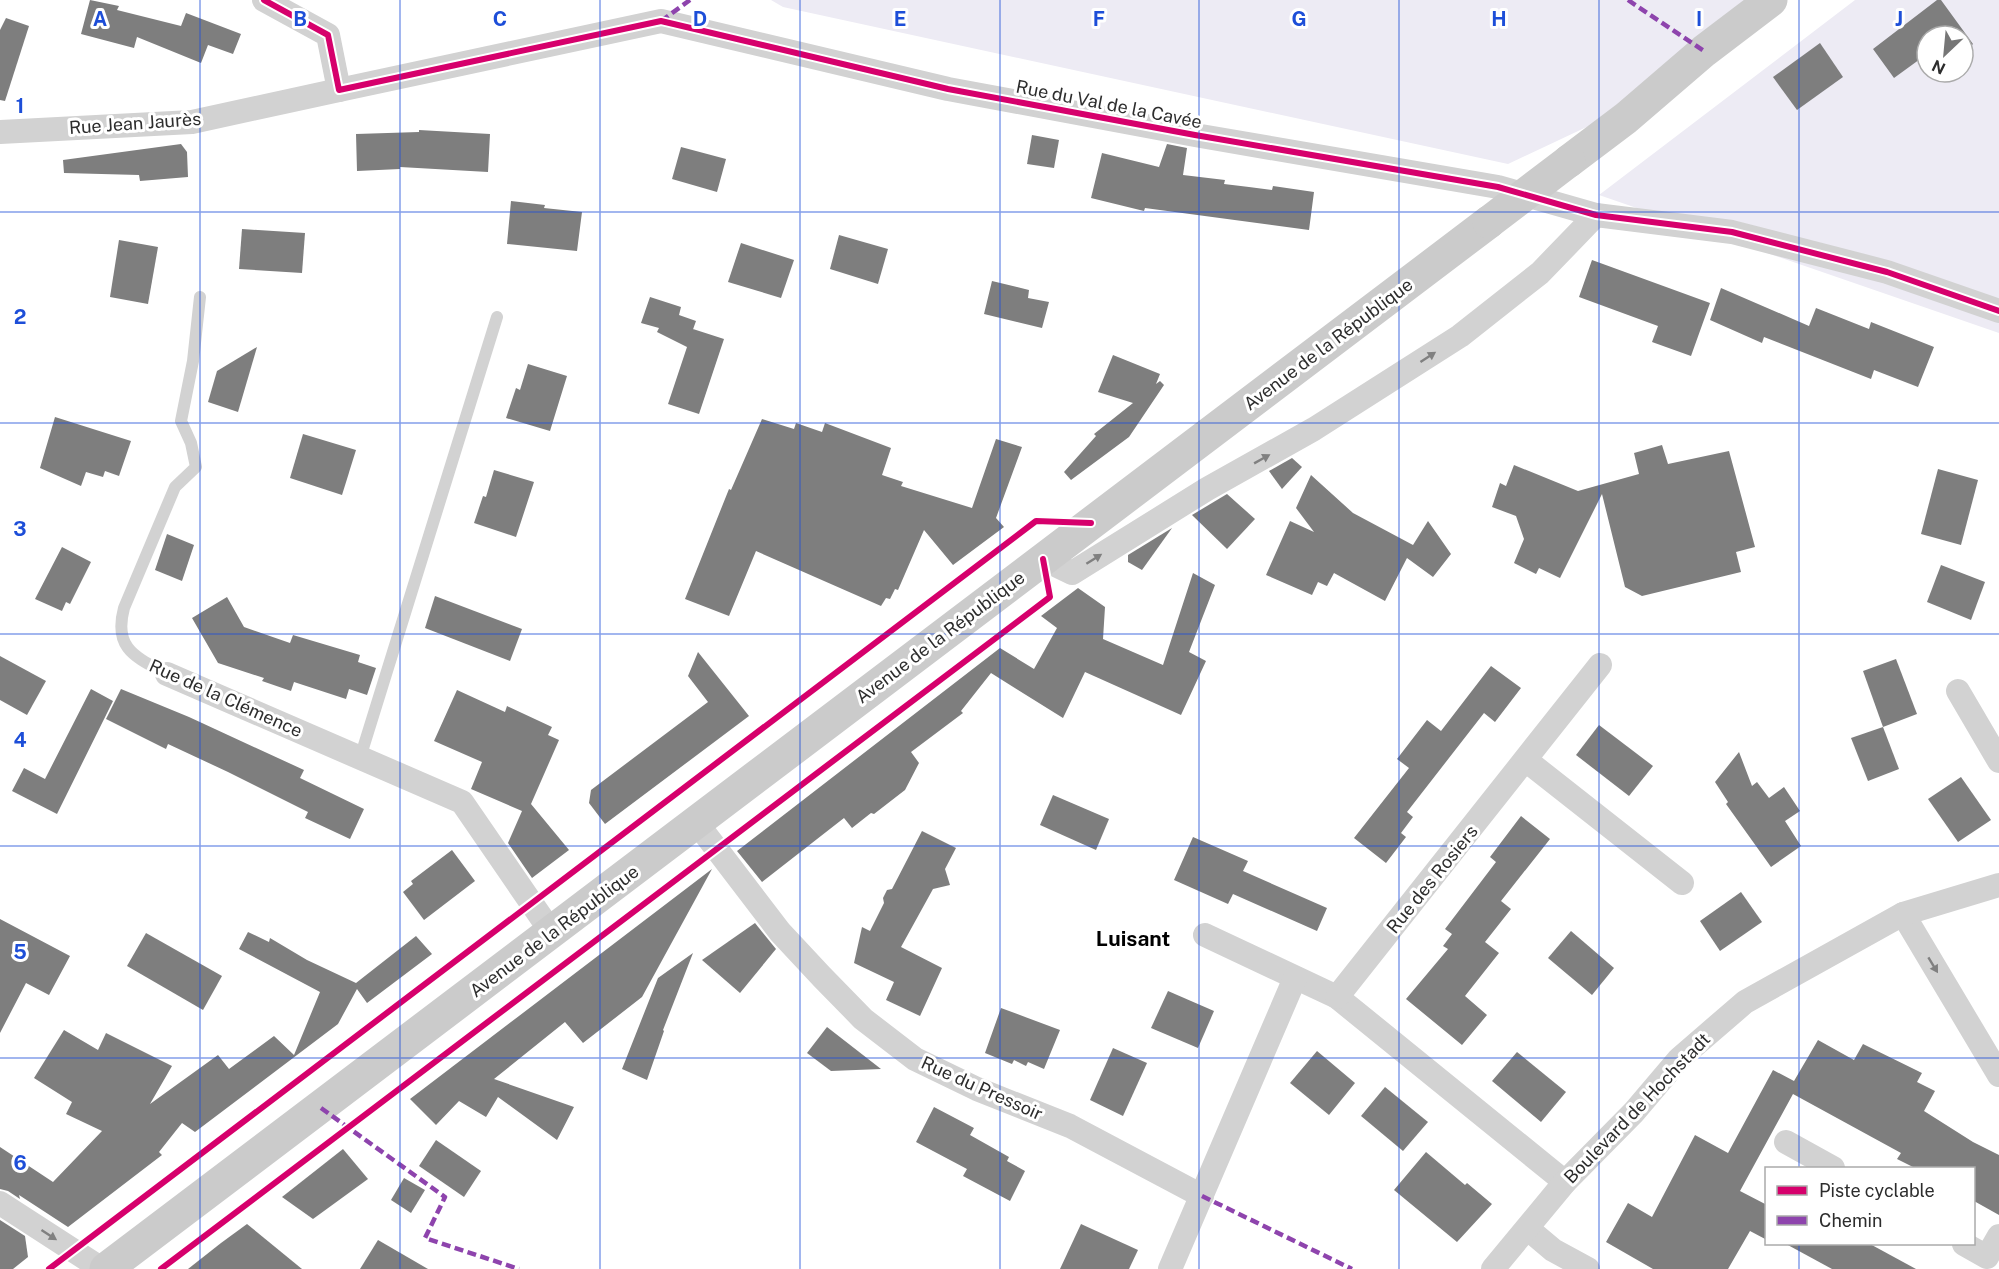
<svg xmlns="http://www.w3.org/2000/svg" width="1999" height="1269" viewBox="0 0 1999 1269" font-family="'Public Sans',sans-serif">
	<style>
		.green { fill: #edebf4; fill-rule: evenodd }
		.building { fill: #7e7e7e }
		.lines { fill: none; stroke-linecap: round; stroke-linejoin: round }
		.service { stroke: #d2d2d2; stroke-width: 12 }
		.minor { stroke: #d2d2d2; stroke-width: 24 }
		.secondary { stroke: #cbcbcb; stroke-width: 33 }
		.secondary-bridge { stroke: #cbcbcb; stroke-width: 33 }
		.quiet { stroke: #8e44ad; stroke-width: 4.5; stroke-dasharray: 9 4.5; stroke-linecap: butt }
		.cycleway-casing { stroke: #fff; stroke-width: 10 }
		.cycleway { stroke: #d6006c; stroke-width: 6 }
		.oneway { fill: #808080 }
		.grid { fill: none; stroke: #1d4ed8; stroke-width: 1.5; stroke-opacity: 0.55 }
		.labels { text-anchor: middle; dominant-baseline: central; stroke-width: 6; stroke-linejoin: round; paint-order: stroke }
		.street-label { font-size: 18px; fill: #2d2d2d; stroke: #fff }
		.quarter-label { font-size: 21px; font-weight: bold; fill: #000; stroke: #fff }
		.grid-label { font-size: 20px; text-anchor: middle; font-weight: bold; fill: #1d4ed8; stroke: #fff; stroke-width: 6; stroke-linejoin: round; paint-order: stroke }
	</style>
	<rect width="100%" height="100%" fill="#fff"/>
	<g class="green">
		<polygon points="771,0 1749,0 1593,124 1508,164 783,7"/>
		<path d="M 1855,0 L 1999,0 L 1999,333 L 1599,195 ZM 1927,36 L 1963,36 L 1963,72 L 1927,72 Z"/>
	</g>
	<g class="building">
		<polygon points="90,0 119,6 117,10 181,26 186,13 241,34 233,54 208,45 201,63 137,37 134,48 81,34"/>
		<polygon points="1937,0 1941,0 1973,44 1963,54 1963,36 1927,36 1927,54 1894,78 1873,49"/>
		<polygon points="6,18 29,26 5,101 0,100 0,30"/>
		<polygon points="1820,43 1843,77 1797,110 1773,77"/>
		<polygon points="419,130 490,134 488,172 400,167 400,169 357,171 356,134 419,132"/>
		<polygon points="1032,135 1059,140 1054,168 1027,164"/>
		<polygon points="181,144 187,152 188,177 140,181 139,175 64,173 63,160"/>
		<polygon points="1167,144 1187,148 1183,175 1225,180 1224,184 1249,187 1272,190 1273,186 1314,192 1309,230 1145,208 1144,211 1091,198 1102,153 1159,167"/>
		<polygon points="681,147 726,159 717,192 672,179"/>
		<polygon points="511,201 545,205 544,208 582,212 577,251 507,244"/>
		<polygon points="242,229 305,233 302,273 239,269"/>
		<polygon points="839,235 888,249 878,284 830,269"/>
		<polygon points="119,240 158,247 148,304 110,297"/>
		<polygon points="741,243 794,260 781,298 728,282"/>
		<polygon points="1592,260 1710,303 1691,356 1652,342 1658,326 1579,297"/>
		<polygon points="992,281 1029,290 1028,298 1049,302 1042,328 984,314"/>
		<polygon points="1721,288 1809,326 1816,308 1869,329 1871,322 1934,347 1918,387 1874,370 1871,379 1764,337 1762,343 1710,320"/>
		<polygon points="650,297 681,307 679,315 696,321 691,335 693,329 724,339 699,414 668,404 687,347 657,332 659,328 641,323"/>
		<polygon points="257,347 238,412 208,402 217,371"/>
		<polygon points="1113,355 1160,374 1156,384 1160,381 1164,385 1129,437 1071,480 1064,472 1096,436 1094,434 1133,403 1098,392"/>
		<polygon points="528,364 567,376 550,431 506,418 516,388 520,390"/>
		<polygon points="55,417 131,441 119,476 105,471 103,477 86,472 81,486 40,468"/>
		<polygon points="762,419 794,429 796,423 822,432 825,423 891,448 882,475 903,482 901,486 972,508 996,439 1022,447 996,518 1004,527 953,565 924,530 898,590 895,589 890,599 886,598 881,606 756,551 729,616 685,599 729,489 731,490"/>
		<polygon points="303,434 356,450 342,495 290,478"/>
		<polygon points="1662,445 1668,464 1729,451 1755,547 1736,552 1741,572 1642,596 1625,587 1602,494 1560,578 1539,568 1536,574 1514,563 1524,539 1516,516 1492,507 1500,483 1506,486 1514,465 1578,491 1639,474 1634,453"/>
		<polygon points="1292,458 1302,467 1282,489 1269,471"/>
		<polygon points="1938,469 1978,480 1961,545 1921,534"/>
		<polygon points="494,470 534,482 516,537 474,523 483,496 486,497"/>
		<polygon points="1311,475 1353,513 1413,545 1428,521 1451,554 1433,577 1407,558 1385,601 1334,573 1327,586 1318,582 1312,595 1266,575 1290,521 1314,532 1296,508"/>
		<polygon points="1227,494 1255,519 1227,549 1192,515"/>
		<polygon points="1172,528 1142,570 1128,562 1128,555"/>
		<polygon points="167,534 194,545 182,581 155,570"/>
		<polygon points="62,547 91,562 70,604 66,602 62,611 35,599"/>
		<polygon points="1941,565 1985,582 1971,620 1927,602"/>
		<polygon points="1193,573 1215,585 1189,652 1206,661 1181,715 1085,672 1063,718 991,673 961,711 963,713 911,752 919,763 905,790 874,814 871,813 852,828 844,818 762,882 737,851 1000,648 1034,669 1057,628 1041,616 1078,588 1105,607 1103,639 1163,665"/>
		<polygon points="435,596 522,629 510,661 425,628"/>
		<polygon points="227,597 244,627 290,643 293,635 360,655 358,662 376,668 367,695 349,689 346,699 294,682 291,691 262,681 264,678 218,663 192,618"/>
		<polygon points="698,652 749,716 605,824 589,803 591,790 708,702 688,676"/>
		<polygon points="0,656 46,681 27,715 0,700"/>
		<polygon points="1896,659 1917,714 1883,727 1863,671"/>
		<polygon points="1491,666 1521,688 1495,722 1484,713 1407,812 1413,817 1401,833 1406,837 1386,863 1354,838 1409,768 1397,759 1427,720 1441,731"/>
		<polygon points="91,689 113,701 57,814 12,791 24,768 45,779"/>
		<polygon points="121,689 189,717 304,770 300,778 364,809 350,839 305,818 308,812 228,772 168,744 166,749 106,719"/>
		<polygon points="457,690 505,712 507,706 552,727 548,735 559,740 531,804 569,850 532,878 508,843 522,811 471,789 482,762 434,741"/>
		<polygon points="1599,725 1653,766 1629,796 1576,755"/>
		<polygon points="1883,727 1899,769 1868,781 1851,738"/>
		<polygon points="1739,752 1752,786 1757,782 1769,798 1784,787 1800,811 1785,821 1801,846 1771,867 1726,804 1728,802 1715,782"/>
		<polygon points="1961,777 1991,820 1958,842 1928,799"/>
		<polygon points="1053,795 1109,819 1096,850 1040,825"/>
		<polygon points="1521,816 1550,839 1501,901 1511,909 1485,942 1499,953 1465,996 1487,1015 1462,1045 1406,999 1448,949 1443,946 1452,934 1445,929 1496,862 1490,857"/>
		<polygon points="922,831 956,848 945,869 950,885 933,889 901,947 942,968 920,1016 886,1000 894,982 854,963 862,927 870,931 884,903 883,898 887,890 892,889"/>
		<polygon points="1193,837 1248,861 1243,871 1327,908 1317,931 1233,894 1228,904 1174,880"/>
		<polygon points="452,850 475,881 424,920 403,892 413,884 411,881"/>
		<polygon points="712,869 642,997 583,1043 565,1022 494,1079 574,1107 557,1140 498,1097 486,1117 459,1101 436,1125 410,1099"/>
		<polygon points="1741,892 1762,922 1720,951 1700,921"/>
		<polygon points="0,919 70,956 49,995 26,983 0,1033"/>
		<polygon points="755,923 776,949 740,993 702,960"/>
		<polygon points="1571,931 1614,968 1592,995 1548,958"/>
		<polygon points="248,932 269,942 270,938 307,960 356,983 416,936 432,954 367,1003 357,989 338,1024 195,1132 182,1123 159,1152 162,1155 68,1227 19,1195 20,1199 8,1191 0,1189 0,1147 53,1182 102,1131 66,1114 72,1102 34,1078 64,1030 98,1050 106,1033 172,1066 150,1104 218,1055 229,1069 274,1036 294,1055 320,992 239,949"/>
		<polygon points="146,933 222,976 203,1010 127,966"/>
		<polygon points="693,953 663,1030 664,1031 647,1080 622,1069 658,978"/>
		<polygon points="1168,991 1214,1011 1198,1048 1151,1028"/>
		<polygon points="1001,1008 1060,1030 1044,1069 1028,1062 1026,1066 1014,1060 1012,1064 985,1053"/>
		<polygon points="827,1027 881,1069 831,1071 807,1053"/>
		<polygon points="1818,1040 1854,1060 1863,1044 1922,1073 1917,1082 1935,1091 1924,1111 1973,1142 1999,1155 1999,1215 1974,1201 1974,1168 1915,1168 1897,1159 1901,1153 1793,1094 1740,1191 1767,1205 1767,1240 1750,1231 1728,1269 1653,1269 1606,1242 1628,1203 1652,1217 1695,1135 1728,1153 1773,1070 1794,1081"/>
		<polygon points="1113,1048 1147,1063 1123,1116 1090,1100"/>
		<polygon points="1317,1051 1355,1083 1329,1115 1290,1083"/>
		<polygon points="1517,1052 1566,1092 1541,1122 1492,1081"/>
		<polygon points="1385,1087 1428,1122 1403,1151 1361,1116"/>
		<polygon points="934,1107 974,1128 970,1135 1009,1157 1007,1161 1025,1171 1010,1201 963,1176 967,1169 916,1142"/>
		<polygon points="436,1140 481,1171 464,1197 419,1166"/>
		<polygon points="343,1149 368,1179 313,1219 282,1197"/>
		<polygon points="1426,1152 1465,1185 1467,1183 1492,1204 1457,1242 1394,1190"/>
		<polygon points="404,1178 425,1190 411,1213 391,1200"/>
		<polygon points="0,1220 25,1236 28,1257 13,1269 0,1269"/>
		<polygon points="247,1224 302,1269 188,1269 221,1243"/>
		<polygon points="1081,1224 1138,1250 1129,1269 1060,1269"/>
		<polygon points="378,1240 428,1269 360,1269"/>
		<polygon points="1786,1244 1870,1244 1916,1269 1832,1269"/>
	</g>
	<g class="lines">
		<g class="service">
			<path d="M 167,674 C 136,657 113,649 124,608 L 175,487 L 196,467 L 191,443 L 181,421 L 193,361 L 200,297"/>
			<polyline points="360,758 497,317"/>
		</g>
		<g class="minor">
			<polyline points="264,0 328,35 339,90 661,21 948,89 1195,135 1498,187 1596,215 1732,232 1887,272 1999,311"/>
			<polyline points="0,132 192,122 339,90"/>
			<polyline points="1043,559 1072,573 1207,489 1314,429 1460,336 1540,273 1596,215"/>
			<polyline points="167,674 462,802 552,933"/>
			<polyline points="1958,691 1999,761"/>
			<polyline points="1527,761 1682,883"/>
			<polyline points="696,822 780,932 822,977 863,1019 915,1059 977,1089 1070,1126 1202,1196"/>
			<polyline points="1903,914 1999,1075"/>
			<polyline points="1205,935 1337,997 1565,1182"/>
			<polyline points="1337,997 1600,665"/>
			<polyline points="1786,1142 1833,1168"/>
			<polyline points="0,1203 102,1269"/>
			<polyline points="1528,1229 1553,1250 1588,1269"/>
			<polyline points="1964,1244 1987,1257 1999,1236"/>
			<polyline points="1170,1269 1295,978"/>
			<polyline points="1493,1269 1565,1182 1634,1112 1679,1059 1745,1002 1903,914 1999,885"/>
		</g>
		<g class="secondary">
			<polyline points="1569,161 1626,118 1704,51 1771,0"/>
			<polyline points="106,1269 1489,222"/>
		</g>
		<polyline class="secondary-bridge" points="1489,222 1569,161"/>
		<g class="quiet">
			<polyline points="1628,0 1704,51"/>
			<polyline points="661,21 690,0"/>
			<polyline points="321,1108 445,1197 425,1238 519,1269"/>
			<polyline points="1202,1196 1352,1269"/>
		</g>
		<g class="cycleway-casing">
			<g id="cycleway">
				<polyline points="264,0 328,35 339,90 661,21 948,89 1195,135 1498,187 1596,215 1732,232 1887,272 1999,311"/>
				<polyline points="49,1269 1036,521 1091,523"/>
				<polyline points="161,1269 1050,597 1043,559"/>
			</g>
		</g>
		<use href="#cycleway" class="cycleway"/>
	</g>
	<defs><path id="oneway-solid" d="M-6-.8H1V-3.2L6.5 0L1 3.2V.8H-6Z" transform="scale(1.5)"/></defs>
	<g class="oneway">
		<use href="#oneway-solid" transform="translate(1428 357) rotate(-33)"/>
		<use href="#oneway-solid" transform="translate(1262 459) rotate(-29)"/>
		<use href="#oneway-solid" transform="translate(1094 559) rotate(-32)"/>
		<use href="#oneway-solid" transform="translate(1933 965) rotate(59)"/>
		<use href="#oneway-solid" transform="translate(49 1235) rotate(33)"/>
	</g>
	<path class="grid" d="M 200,0 L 200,1269M 400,0 L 400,1269M 600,0 L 600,1269M 800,0 L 800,1269M 1000,0 L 1000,1269M 1199,0 L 1199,1269M 1399,0 L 1399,1269M 1599,0 L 1599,1269M 1799,0 L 1799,1168M 0,212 L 1999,212M 0,423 L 1999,423M 0,634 L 1999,634M 0,846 L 1999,846M 0,1058 L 1999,1058M 1799,1244 L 1799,1269"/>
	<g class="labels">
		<g class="street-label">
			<text transform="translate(1109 104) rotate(11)">Rue du Val de la Cavée</text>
			<text transform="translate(135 123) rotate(-4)">Rue Jean Jaurès</text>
			<text transform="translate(1328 344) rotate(-37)">Avenue de la République</text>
			<text transform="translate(940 637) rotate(-37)">Avenue de la République</text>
			<text transform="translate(226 698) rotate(24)">Rue de la Clémence</text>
			<text transform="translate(1432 879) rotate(-51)">Rue des Rosiers</text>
			<text transform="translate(554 931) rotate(-37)">Avenue de la République</text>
			<text transform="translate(982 1088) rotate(24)">Rue du Pressoir</text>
			<text transform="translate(1637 1108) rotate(-46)">Boulevard de Hochstadt</text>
		</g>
		<g class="quarter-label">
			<text x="1133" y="938">Luisant</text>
		</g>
	</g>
	<g class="grid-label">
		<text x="100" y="26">A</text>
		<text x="300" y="26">B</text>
		<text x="500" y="26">C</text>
		<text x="700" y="26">D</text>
		<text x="900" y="26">E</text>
		<text x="1099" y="26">F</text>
		<text x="1299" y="26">G</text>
		<text x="1499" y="26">H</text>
		<text x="1699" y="26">I</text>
		<text x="1899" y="26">J</text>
		<text x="20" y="113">1</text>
		<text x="20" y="324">2</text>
		<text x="20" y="536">3</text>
		<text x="20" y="747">4</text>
		<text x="20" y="959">5</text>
		<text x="20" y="1170">6</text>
	</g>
	<rect x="1765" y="1167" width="210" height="78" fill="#ffffff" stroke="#ababab" stroke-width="1.5"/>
	<rect x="1777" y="1186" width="30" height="9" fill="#d6006c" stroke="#ababab" stroke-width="1.5"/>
	<text x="1819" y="1197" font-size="18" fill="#2d2d2d">Piste cyclable</text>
	<rect x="1777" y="1216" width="30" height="9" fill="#8e44ad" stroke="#ababab" stroke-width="1.5"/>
	<text x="1819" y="1227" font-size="18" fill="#2d2d2d">Chemin</text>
	<g transform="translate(1945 54) rotate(206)"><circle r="28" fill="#ffffff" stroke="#ababab" stroke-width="1.5"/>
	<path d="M0-4.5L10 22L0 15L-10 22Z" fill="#767676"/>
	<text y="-9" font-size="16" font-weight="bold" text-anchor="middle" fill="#2d2d2d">N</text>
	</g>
</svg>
